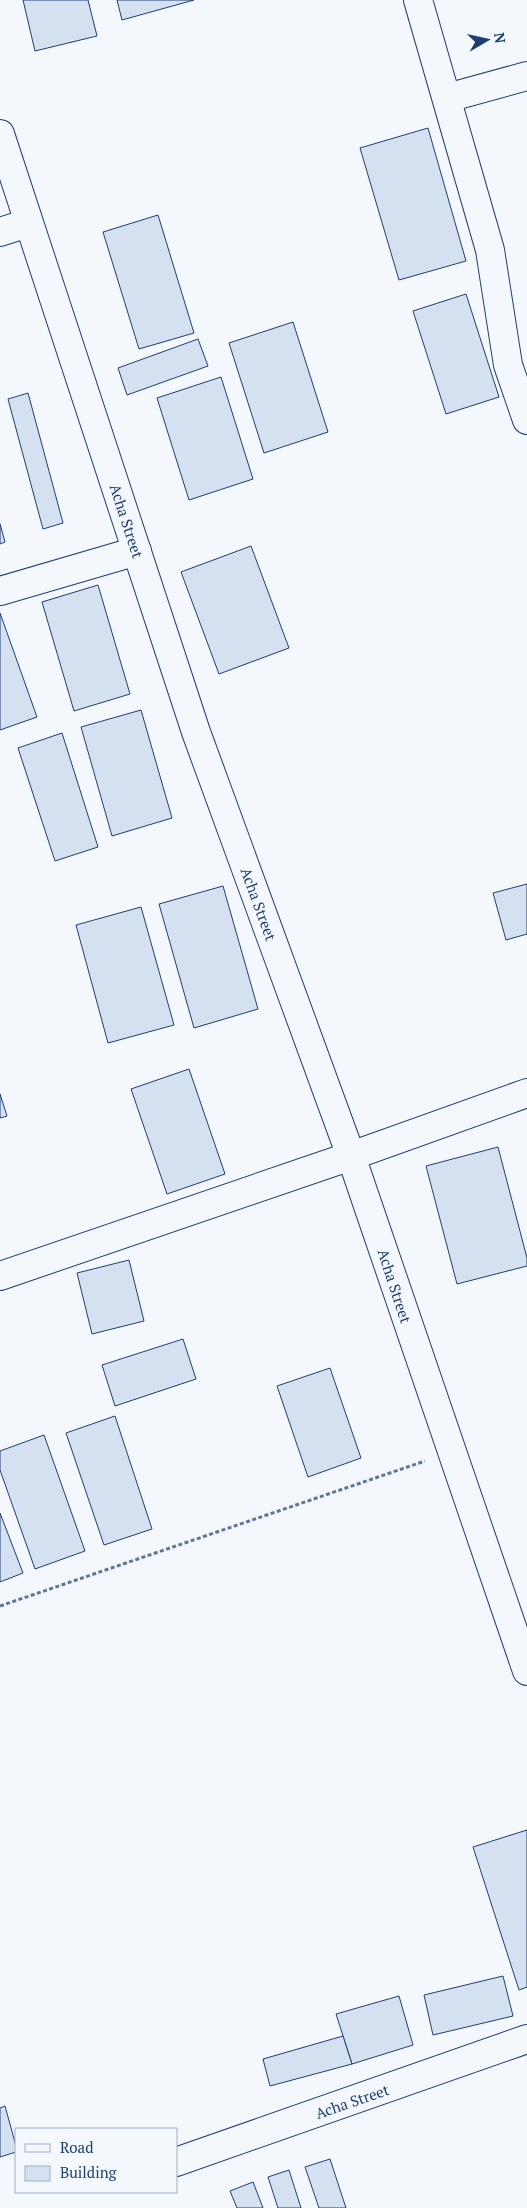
<svg xmlns="http://www.w3.org/2000/svg" width="527" height="2208" viewBox="0 0 527 2208" font-family="'PT Serif',serif">
	<style>
		.building { fill: #d5e0f0; stroke: #1d3f73 }
		.lines { fill: none; stroke-linecap: round; stroke-linejoin: round }
		.minor-casing { stroke: #1d3f73; stroke-width: 30 }
		.path { stroke: #5e769c; stroke-width: 3; stroke-dasharray: 4 2.5; stroke-linecap: butt }
		.minor { stroke: #f4f7fb; stroke-width: 28 }
		.labels { text-anchor: middle; dominant-baseline: central; stroke-width: 4; stroke-linejoin: round; paint-order: stroke }
		.street-label { font-size: 15px; fill: #1d3f73; stroke: #f4f7fb }
	</style>
	<rect width="100%" height="100%" fill="#f4f7fb"/>
	<g class="building">
		<polygon points="23,0 88,0 97,36 35,51"/>
		<polygon points="117,0 194,0 122,20"/>
		<polygon points="428,128 466,261 399,280 360,148"/>
		<polygon points="158,215 194,333 139,349 103,232"/>
		<polygon points="466,294 499,397 446,414 413,311"/>
		<polygon points="293,322 328,432 264,453 229,343"/>
		<polygon points="198,339 208,366 127,395 118,368"/>
		<polygon points="221,377 253,479 189,500 157,398"/>
		<polygon points="28,393 63,523 43,529 8,399"/>
		<polygon points="0,524 5,542 0,544"/>
		<polygon points="251,546 289,648 219,674 181,572"/>
		<polygon points="98,585 130,694 74,711 42,602"/>
		<polygon points="0,613 37,717 0,730"/>
		<polygon points="141,710 172,818 112,836 81,727"/>
		<polygon points="62,733 98,847 55,861 18,748"/>
		<polygon points="527,884 527,934 506,940 493,893"/>
		<polygon points="223,886 258,1009 194,1028 159,904"/>
		<polygon points="141,907 174,1025 108,1043 76,925"/>
		<polygon points="189,1069 225,1174 167,1194 131,1089"/>
		<polygon points="0,1094 7,1116 0,1118"/>
		<polygon points="498,1147 527,1258 527,1266 457,1284 426,1166"/>
		<polygon points="129,1260 144,1321 92,1334 77,1273"/>
		<polygon points="183,1339 196,1379 115,1406 102,1365"/>
		<polygon points="330,1368 361,1458 308,1477 277,1386"/>
		<polygon points="115,1416 152,1529 104,1545 66,1433"/>
		<polygon points="44,1435 85,1551 35,1569 0,1470 0,1451"/>
		<polygon points="0,1513 23,1573 0,1582"/>
		<polygon points="527,1830 527,1987 519,1990 473,1847"/>
		<polygon points="503,1976 513,2016 433,2035 424,1995"/>
		<polygon points="399,1996 413,2045 352,2064 336,2014"/>
		<polygon points="343,2036 352,2064 270,2086 263,2059"/>
		<polygon points="5,2106 16,2146 16,2152 0,2157 0,2108"/>
		<polygon points="330,2159 346,2208 319,2208 305,2167"/>
		<polygon points="289,2170 301,2208 278,2208 268,2177"/>
		<polygon points="253,2182 263,2208 237,2208 230,2191"/>
	</g>
	<g class="lines">
		<g class="minor-casing">
			<g id="minor">
				<polyline points="418,0 490,250 508,365 527,420"/>
				<polyline points="447,98 527,76"/>
				<polyline points="0,134 196,732 351,1156 527,1671"/>
				<polyline points="0,232 28,223"/>
				<polyline points="0,591 137,551"/>
				<polyline points="0,1276 351,1156 527,1093"/>
				<polyline points="176,2162 527,2039"/>
			</g>
		</g>
		<polyline class="path" points="0,1606 425,1461"/>
		<use href="#minor" class="minor"/>
	</g>
	<g class="labels">
		<g class="street-label">
			<text transform="translate(127 521) rotate(72)">Acha Street</text>
			<text transform="translate(259 904) rotate(70)">Acha Street</text>
			<text transform="translate(395 1286) rotate(72)">Acha Street</text>
			<text transform="translate(352 2101) rotate(-19)">Acha Street</text>
		</g>
	</g>
	<rect x="15" y="2128" width="162" height="65" fill="#f4f7fb" stroke="#9eadc5"/>
	<rect x="25" y="2144" width="25" height="8" fill="#f4f7fb" stroke="#9eadc5"/>
	<text x="60" y="2153" font-size="15" fill="#1d3f73">Road</text>
	<rect x="25" y="2166" width="25" height="15" fill="#d5e0f0" stroke="#9eadc5"/>
	<text x="60" y="2178" font-size="15" fill="#1d3f73">Building</text>
	<g transform="translate(487 40) rotate(81)" stroke="#f4f7fb" stroke-width="4" paint-order="stroke">
	<path d="M0-4L9 19L0 12L-9 19Z" fill="#1d3f73"/>
	<text y="-8" font-size="14" font-weight="bold" text-anchor="middle" fill="#1d3f73">N</text>
	</g>
</svg>
